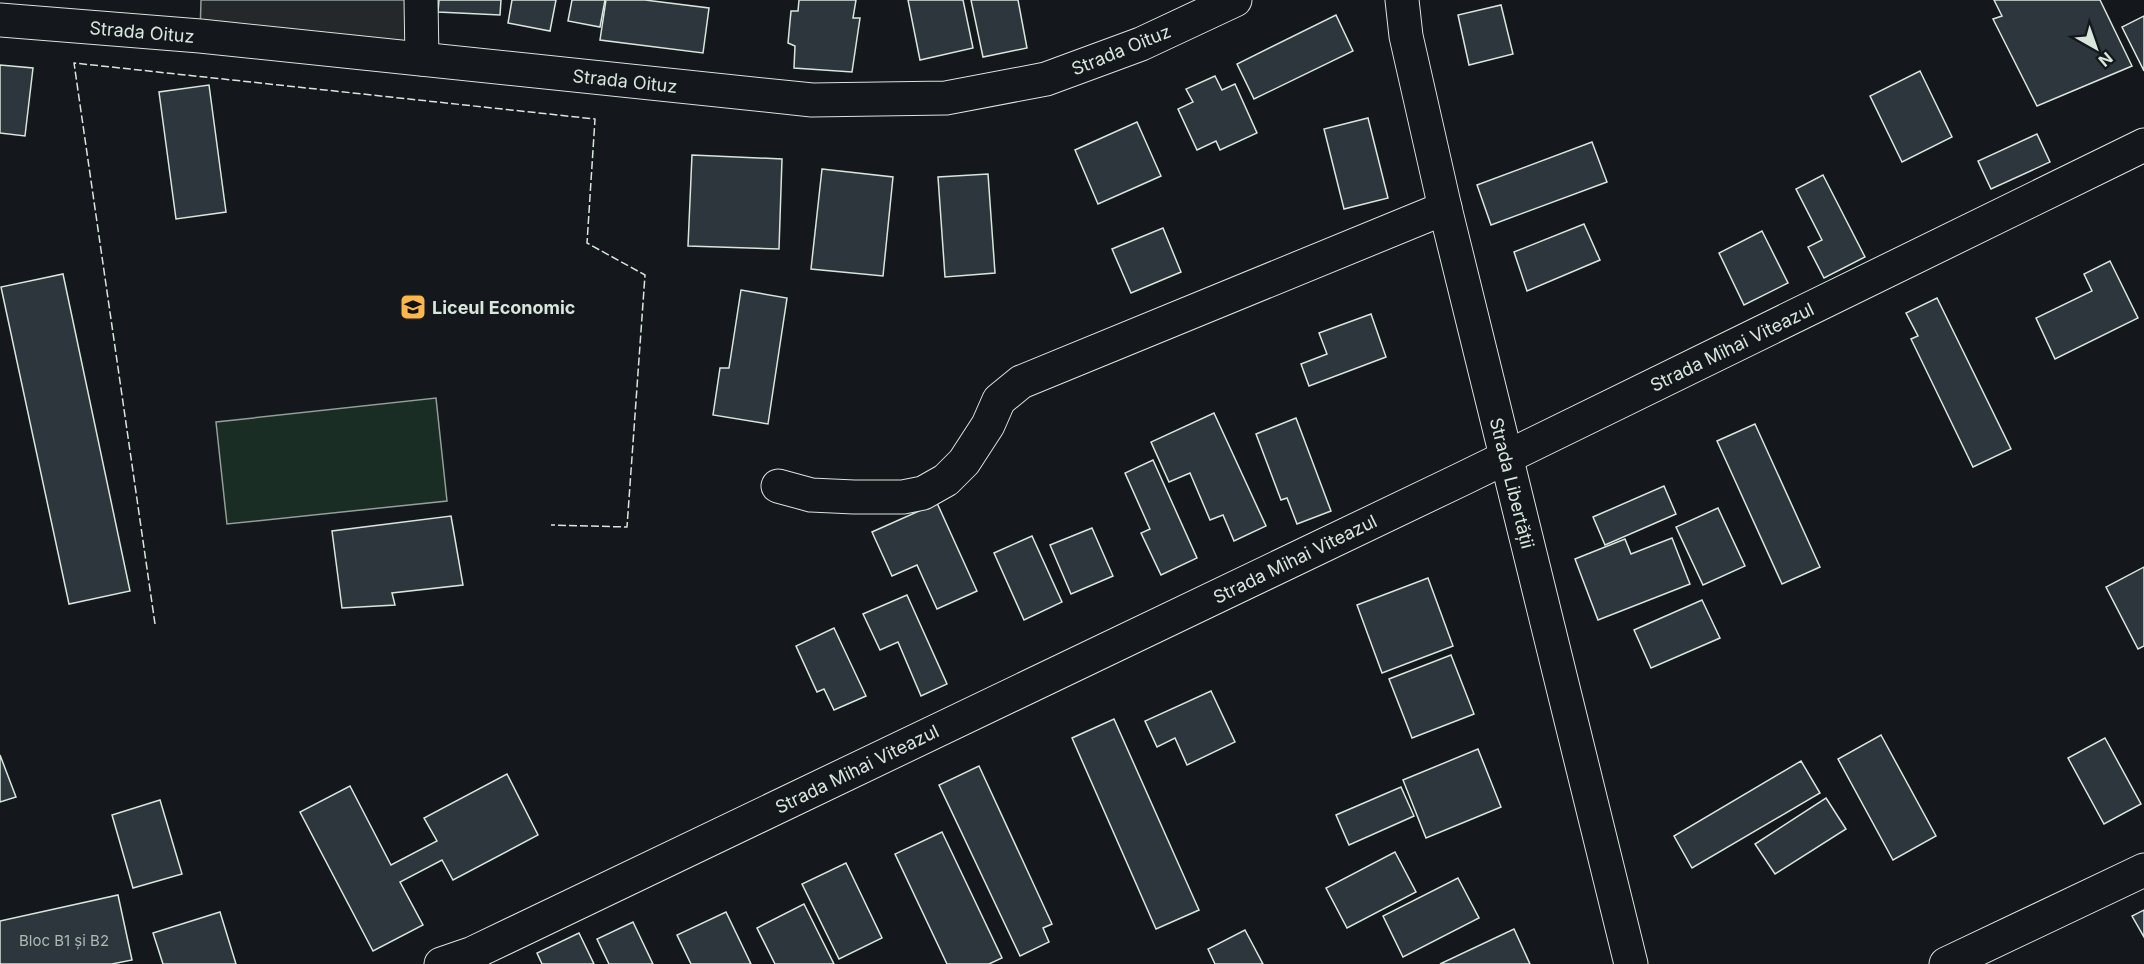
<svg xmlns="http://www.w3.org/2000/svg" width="2144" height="964" viewBox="0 0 2144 964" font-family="Inter,sans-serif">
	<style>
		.green { fill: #1a2d24; stroke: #939e99; stroke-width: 1.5 }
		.parking { fill: #24282b; stroke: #939e99; stroke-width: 1.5 }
		.building { fill: #2c363c; stroke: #d8e6dc; stroke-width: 1.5 }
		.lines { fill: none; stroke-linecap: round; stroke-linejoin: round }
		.street-casing { stroke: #d8e6dc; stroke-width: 35 }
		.secondary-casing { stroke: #d8e6dc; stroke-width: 35 }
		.street { stroke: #14181c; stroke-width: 33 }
		.secondary { stroke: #14181c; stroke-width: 33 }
		.fence { stroke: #d8e6dc; stroke-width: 1.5; stroke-dasharray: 8 3; stroke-linecap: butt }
		.labels { text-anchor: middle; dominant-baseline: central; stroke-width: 4.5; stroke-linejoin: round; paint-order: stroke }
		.number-label { font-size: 15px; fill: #adbab4 }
		.street-label { font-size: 18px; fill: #d8e6dc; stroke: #14181c }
		.poi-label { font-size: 18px; font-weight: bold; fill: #d8e6dc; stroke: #14181c; text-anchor: start }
	</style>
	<rect width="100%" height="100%" fill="#14181c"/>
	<polygon class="green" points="436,398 447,501 227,524 216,422"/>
	<polygon class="parking" points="201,0 421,0 422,59 200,36"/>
	<g class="building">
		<polygon points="439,0 501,0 500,15 438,12"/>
		<polygon points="512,0 556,0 550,31 508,23"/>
		<polygon points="572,0 605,0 600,27 568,21"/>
		<polygon points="606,0 645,0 709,8 703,53 600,40"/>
		<polygon points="799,0 856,0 853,18 860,18 852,72 794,68 795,46 788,43 791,11 798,11"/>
		<polygon points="908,0 963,0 973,48 920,60"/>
		<polygon points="971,0 1018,0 1027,48 983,57"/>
		<polygon points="1994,0 2100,0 2132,66 2037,106 1993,19 2002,16"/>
		<polygon points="1501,5 1513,54 1469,65 1458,15"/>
		<polygon points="1336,15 1353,51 1254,99 1237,64"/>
		<polygon points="2144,16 2144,71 2122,27"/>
		<polygon points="0,65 33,68 25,136 0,133"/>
		<polygon points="1920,71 1952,137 1902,162 1870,96"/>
		<polygon points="1215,76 1222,90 1235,84 1257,133 1220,150 1216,141 1197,150 1178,109 1193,102 1186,89"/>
		<polygon points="209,85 226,212 176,219 159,92"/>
		<polygon points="1368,118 1388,198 1344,209 1324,129"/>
		<polygon points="1137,122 1161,176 1098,204 1075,150"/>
		<polygon points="2037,134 2050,162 1991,189 1978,161"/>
		<polygon points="1592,142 1607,182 1491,225 1477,185"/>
		<polygon points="692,155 782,159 779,249 688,246"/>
		<polygon points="822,169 893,177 883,276 811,269"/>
		<polygon points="988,174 995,273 945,277 938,177"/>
		<polygon points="1823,175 1865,257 1824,278 1808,247 1822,240 1796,189"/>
		<polygon points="1584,224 1600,260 1527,291 1514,252"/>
		<polygon points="1163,228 1181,272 1131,293 1112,249"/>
		<polygon points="1762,231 1788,283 1744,305 1719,253"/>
		<polygon points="2110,261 2138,318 2055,359 2036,318 2092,291 2084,274"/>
		<polygon points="63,274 130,591 69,604 1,287"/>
		<polygon points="741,290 787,298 768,424 713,415 720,368 729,368"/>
		<polygon points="1937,298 2011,449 1973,467 1911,339 1918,336 1906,313"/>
		<polygon points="1371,314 1386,357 1309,386 1301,364 1327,354 1319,333"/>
		<polygon points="1214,413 1266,526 1234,541 1223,515 1210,520 1190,473 1169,482 1151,442"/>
		<polygon points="1296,418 1331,511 1297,524 1287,498 1281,500 1256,434"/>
		<polygon points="1755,424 1820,567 1782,584 1717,441"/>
		<polygon points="1153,460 1197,558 1161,575 1141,533 1150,529 1125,473"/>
		<polygon points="1664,486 1676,514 1605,545 1593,517"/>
		<polygon points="937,503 977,591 937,609 917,565 892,576 872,532"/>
		<polygon points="1718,508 1745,566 1703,585 1676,527"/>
		<polygon points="451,516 463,585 392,593 395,605 342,608 332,531"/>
		<polygon points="1092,528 1113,576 1071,594 1050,545"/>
		<polygon points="1032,536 1062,602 1024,620 994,553"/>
		<polygon points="1672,538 1690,584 1598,620 1575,559 1625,539 1631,554"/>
		<polygon points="2144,567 2144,646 2138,649 2106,587"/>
		<polygon points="1428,578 1453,646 1382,673 1357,605"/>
		<polygon points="907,595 947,684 921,696 898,642 880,650 863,614"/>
		<polygon points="1702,600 1720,638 1651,668 1634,630"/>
		<polygon points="834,628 866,696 834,710 824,689 817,692 796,646"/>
		<polygon points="1451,655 1474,714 1412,738 1389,679"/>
		<polygon points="1211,691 1235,742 1187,765 1175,738 1157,747 1145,721"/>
		<polygon points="1114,719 1199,910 1156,929 1072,738"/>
		<polygon points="1881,735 1936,836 1893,860 1838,759"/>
		<polygon points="2105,738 2141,804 2104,824 2068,758"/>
		<polygon points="1478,749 1501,807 1426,838 1403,780"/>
		<polygon points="0,755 16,797 0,802"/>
		<polygon points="1801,761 1820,793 1692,868 1674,836"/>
		<polygon points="979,766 1052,924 1043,928 1049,942 1020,956 939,785"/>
		<polygon points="507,774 538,835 453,880 442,860 400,882 423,925 373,951 300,812 350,786 391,865 437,841 424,818"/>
		<polygon points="1401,787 1414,816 1349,845 1336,815"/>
		<polygon points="1826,798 1846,829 1775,874 1755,844"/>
		<polygon points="160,800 182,874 133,888 112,815"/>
		<polygon points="942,832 1002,958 989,964 947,964 895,854"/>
		<polygon points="1395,852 1416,892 1347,928 1326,888"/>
		<polygon points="846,863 882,938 839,959 802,884"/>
		<polygon points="1458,878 1479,918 1403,957 1383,916"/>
		<polygon points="118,895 132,960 112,964 0,964 0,921"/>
		<polygon points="804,904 834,964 775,964 757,928"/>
		<polygon points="2144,910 2144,937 2132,916"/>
		<polygon points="220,912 236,964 163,964 153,933"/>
		<polygon points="726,912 751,964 691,964 677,935"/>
		<polygon points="633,922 653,964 609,964 597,939"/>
		<polygon points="1514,929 1530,964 1440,964"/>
		<polygon points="1245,930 1263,964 1215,964 1208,949"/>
		<polygon points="579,933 594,964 542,964 537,953"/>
	</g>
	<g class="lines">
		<g class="street-casing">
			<g id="street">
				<polyline points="421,0 422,59"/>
				<polyline points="1402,0 1406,36 1445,208 1631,964"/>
				<polyline points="778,486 811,495 854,497 903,497 923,493 946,480 964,462 988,425 999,400 1021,382 1445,208"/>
				<polyline points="1946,964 2144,870"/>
			</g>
		</g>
		<g class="secondary-casing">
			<g id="secondary">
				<polyline points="0,20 200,36 812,100 946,98 1046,79 1141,44 1235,0"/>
				<polyline points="441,964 473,953 1462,479 2144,145"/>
			</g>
		</g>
		<use href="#street" class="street"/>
		<use href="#secondary" class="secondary"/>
		<polyline class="fence" points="155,624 74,63 595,119 587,243 645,275 627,527 551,525"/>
	</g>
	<defs>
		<g id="school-square" transform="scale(1.35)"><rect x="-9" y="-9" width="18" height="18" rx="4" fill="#ffb74d" stroke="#14181c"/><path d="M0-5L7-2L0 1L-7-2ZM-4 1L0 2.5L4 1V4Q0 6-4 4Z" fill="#111"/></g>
	</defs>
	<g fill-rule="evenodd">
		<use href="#school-square" x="413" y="307"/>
	</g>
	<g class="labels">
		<g class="number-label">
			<text x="64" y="940">Bloc B1 și B2</text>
		</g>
		<g class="street-label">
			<text transform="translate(142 32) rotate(5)">Strada Oituz</text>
			<text transform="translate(1121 50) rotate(-22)">Strada Oituz</text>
			<text transform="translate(625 81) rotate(6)">Strada Oituz</text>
			<text transform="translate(1732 347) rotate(-26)">Strada Mihai Viteazul</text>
			<text transform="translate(1512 483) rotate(76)">Strada Libertății</text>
			<text transform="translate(1295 559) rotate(-26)">Strada Mihai Viteazul</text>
			<text transform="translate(857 769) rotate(-26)">Strada Mihai Viteazul</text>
		</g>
		<g class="poi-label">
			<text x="432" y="307">Liceul Economic</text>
		</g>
	</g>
	<g transform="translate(2096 48) rotate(140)" stroke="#14181c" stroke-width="4.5" paint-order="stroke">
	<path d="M0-4.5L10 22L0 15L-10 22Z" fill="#d8e6dc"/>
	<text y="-9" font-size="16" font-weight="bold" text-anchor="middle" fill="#d8e6dc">N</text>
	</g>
</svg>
